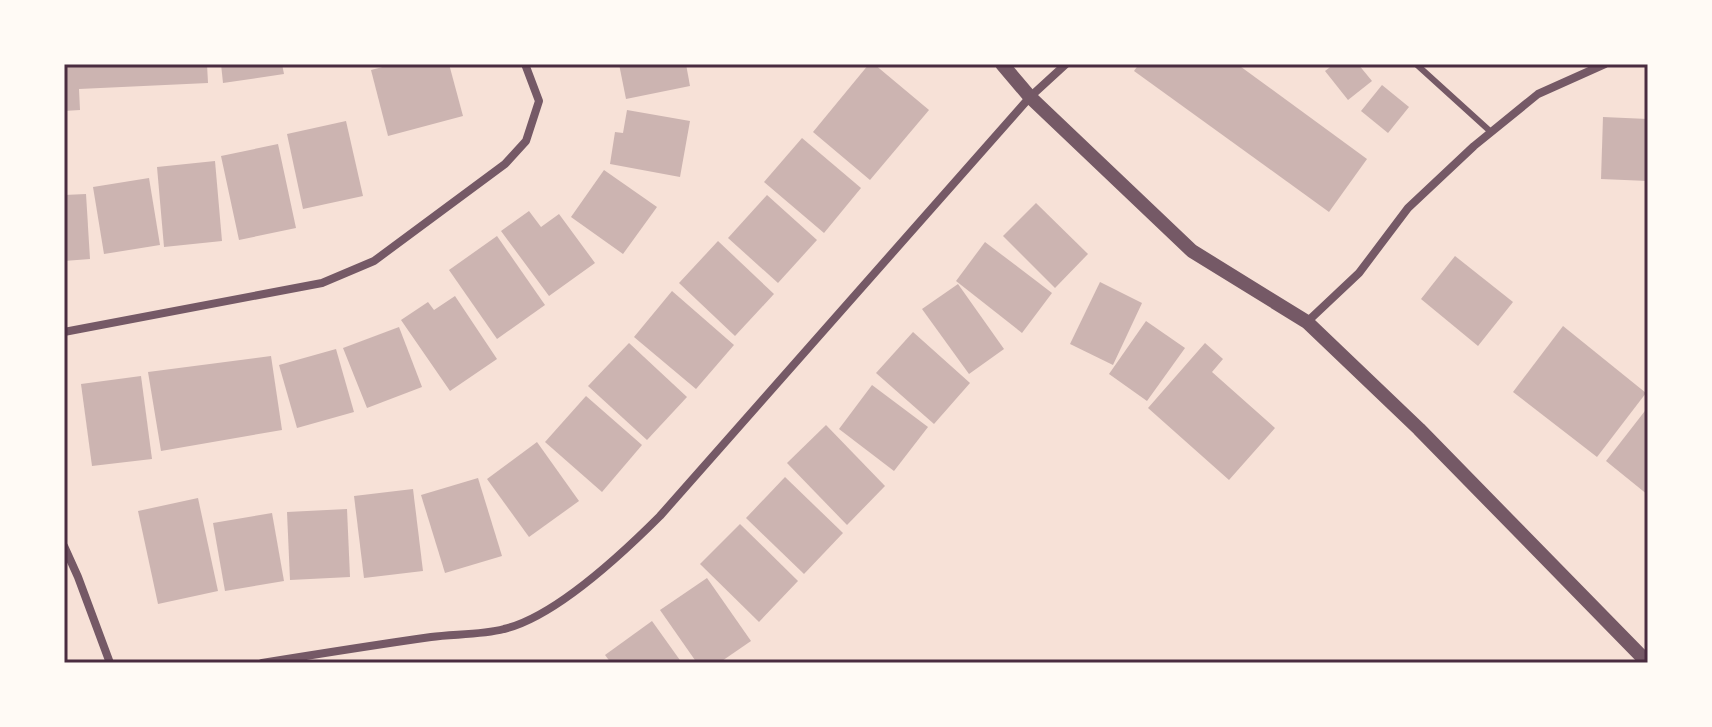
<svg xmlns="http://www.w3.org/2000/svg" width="1712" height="727" viewBox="0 0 1712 727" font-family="Lato,sans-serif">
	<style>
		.building { fill: #ccb4b1 }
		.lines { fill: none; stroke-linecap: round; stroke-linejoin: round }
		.service { stroke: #755966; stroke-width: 6 }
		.minor { stroke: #755966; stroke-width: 8 }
		.tertiary { stroke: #755966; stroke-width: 14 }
		.neatline { fill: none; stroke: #4a2c40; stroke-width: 3 }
	</style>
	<rect width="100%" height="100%" fill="#f7e1d7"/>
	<g class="building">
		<polygon points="64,64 207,64 208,83 79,89 80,110 64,111"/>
		<polygon points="221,64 282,64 284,74 223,83"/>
		<polygon points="394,64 449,64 463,116 388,136 371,70"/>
		<polygon points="619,64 686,64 690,86 626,99"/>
		<polygon points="869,64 874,64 929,110 870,180 813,132"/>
		<polygon points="1139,64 1237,64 1367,159 1329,212 1134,71"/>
		<polygon points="1334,64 1358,64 1372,81 1348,100 1325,71"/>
		<polygon points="1382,85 1409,107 1388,133 1361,111"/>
		<polygon points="627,110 690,121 680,177 610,164 615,132 623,133"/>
		<polygon points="1603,117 1648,119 1648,181 1601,179"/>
		<polygon points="346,121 363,196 303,209 287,134"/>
		<polygon points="802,138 861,188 824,233 764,182"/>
		<polygon points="278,144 296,228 239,240 221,156"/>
		<polygon points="215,161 222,241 164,247 157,167"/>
		<polygon points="604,170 657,207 623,254 571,217"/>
		<polygon points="149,178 160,245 104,254 93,187"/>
		<polygon points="86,194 90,259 64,261 64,195"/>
		<polygon points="767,195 817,240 778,283 728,238"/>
		<polygon points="1036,203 1088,254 1055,288 1003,236"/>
		<polygon points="529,211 541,227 559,214 595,263 549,296 501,231"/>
		<polygon points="497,236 545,305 497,339 449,270"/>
		<polygon points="718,241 774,294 735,336 679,283"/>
		<polygon points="985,242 1052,293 1022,333 956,281"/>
		<polygon points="1455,256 1513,302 1478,346 1421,299"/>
		<polygon points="1100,282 1142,303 1113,365 1070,344"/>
		<polygon points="958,284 1004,349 969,374 922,309"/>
		<polygon points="672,291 734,345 696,389 634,337"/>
		<polygon points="455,296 497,359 450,391 401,320 428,302 434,310"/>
		<polygon points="1146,321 1185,348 1147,401 1109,374"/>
		<polygon points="1563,326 1646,393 1597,457 1513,392"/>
		<polygon points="399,327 422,387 367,408 343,348"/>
		<polygon points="913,332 970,383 934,424 876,373"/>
		<polygon points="629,343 687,397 647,440 588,386"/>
		<polygon points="1205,343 1223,359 1212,372 1275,428 1229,480 1148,408"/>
		<polygon points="336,349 354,412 297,428 279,365"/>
		<polygon points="271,356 282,430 161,451 148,372"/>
		<polygon points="141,376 152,459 92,466 81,384"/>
		<polygon points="872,385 928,427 894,471 839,429"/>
		<polygon points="586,396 642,445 602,492 545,442"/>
		<polygon points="1648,407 1648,495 1606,461"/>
		<polygon points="826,425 885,486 847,525 787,463"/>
		<polygon points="537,442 579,501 529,537 487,479"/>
		<polygon points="785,477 843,533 804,574 746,518"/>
		<polygon points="478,478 502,556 445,573 421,495"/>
		<polygon points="413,489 423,571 364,578 354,496"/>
		<polygon points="198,498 218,591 158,604 138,511"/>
		<polygon points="347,509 350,577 290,580 287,512"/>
		<polygon points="272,513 284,581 225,591 213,523"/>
		<polygon points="740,524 798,581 759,622 700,564"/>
		<polygon points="707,578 751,641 719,663 697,663 660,610"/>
		<polygon points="652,621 682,663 611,663 605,655"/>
	</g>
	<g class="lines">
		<polyline class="service" points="1416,64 1491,132"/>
		<g class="minor">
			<polyline points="1307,322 1359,273 1408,208 1474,146 1538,94 1605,64"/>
			<polyline points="64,332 322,283 374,261 505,164 526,141 539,101 525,64"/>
			<polyline points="64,546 78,577 110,663"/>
			<path d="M 262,663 C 318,654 374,645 431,637 C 454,634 481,635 504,629 C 555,617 623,553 660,516 L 1030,97 L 1066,64"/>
		</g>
		<polyline class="tertiary" points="1002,64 1030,97 1192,251 1307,322 1419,429 1648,663"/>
	</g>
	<rect width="1712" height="727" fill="none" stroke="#fffaf5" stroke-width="132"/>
	<rect x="66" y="66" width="1580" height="595" class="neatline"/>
</svg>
